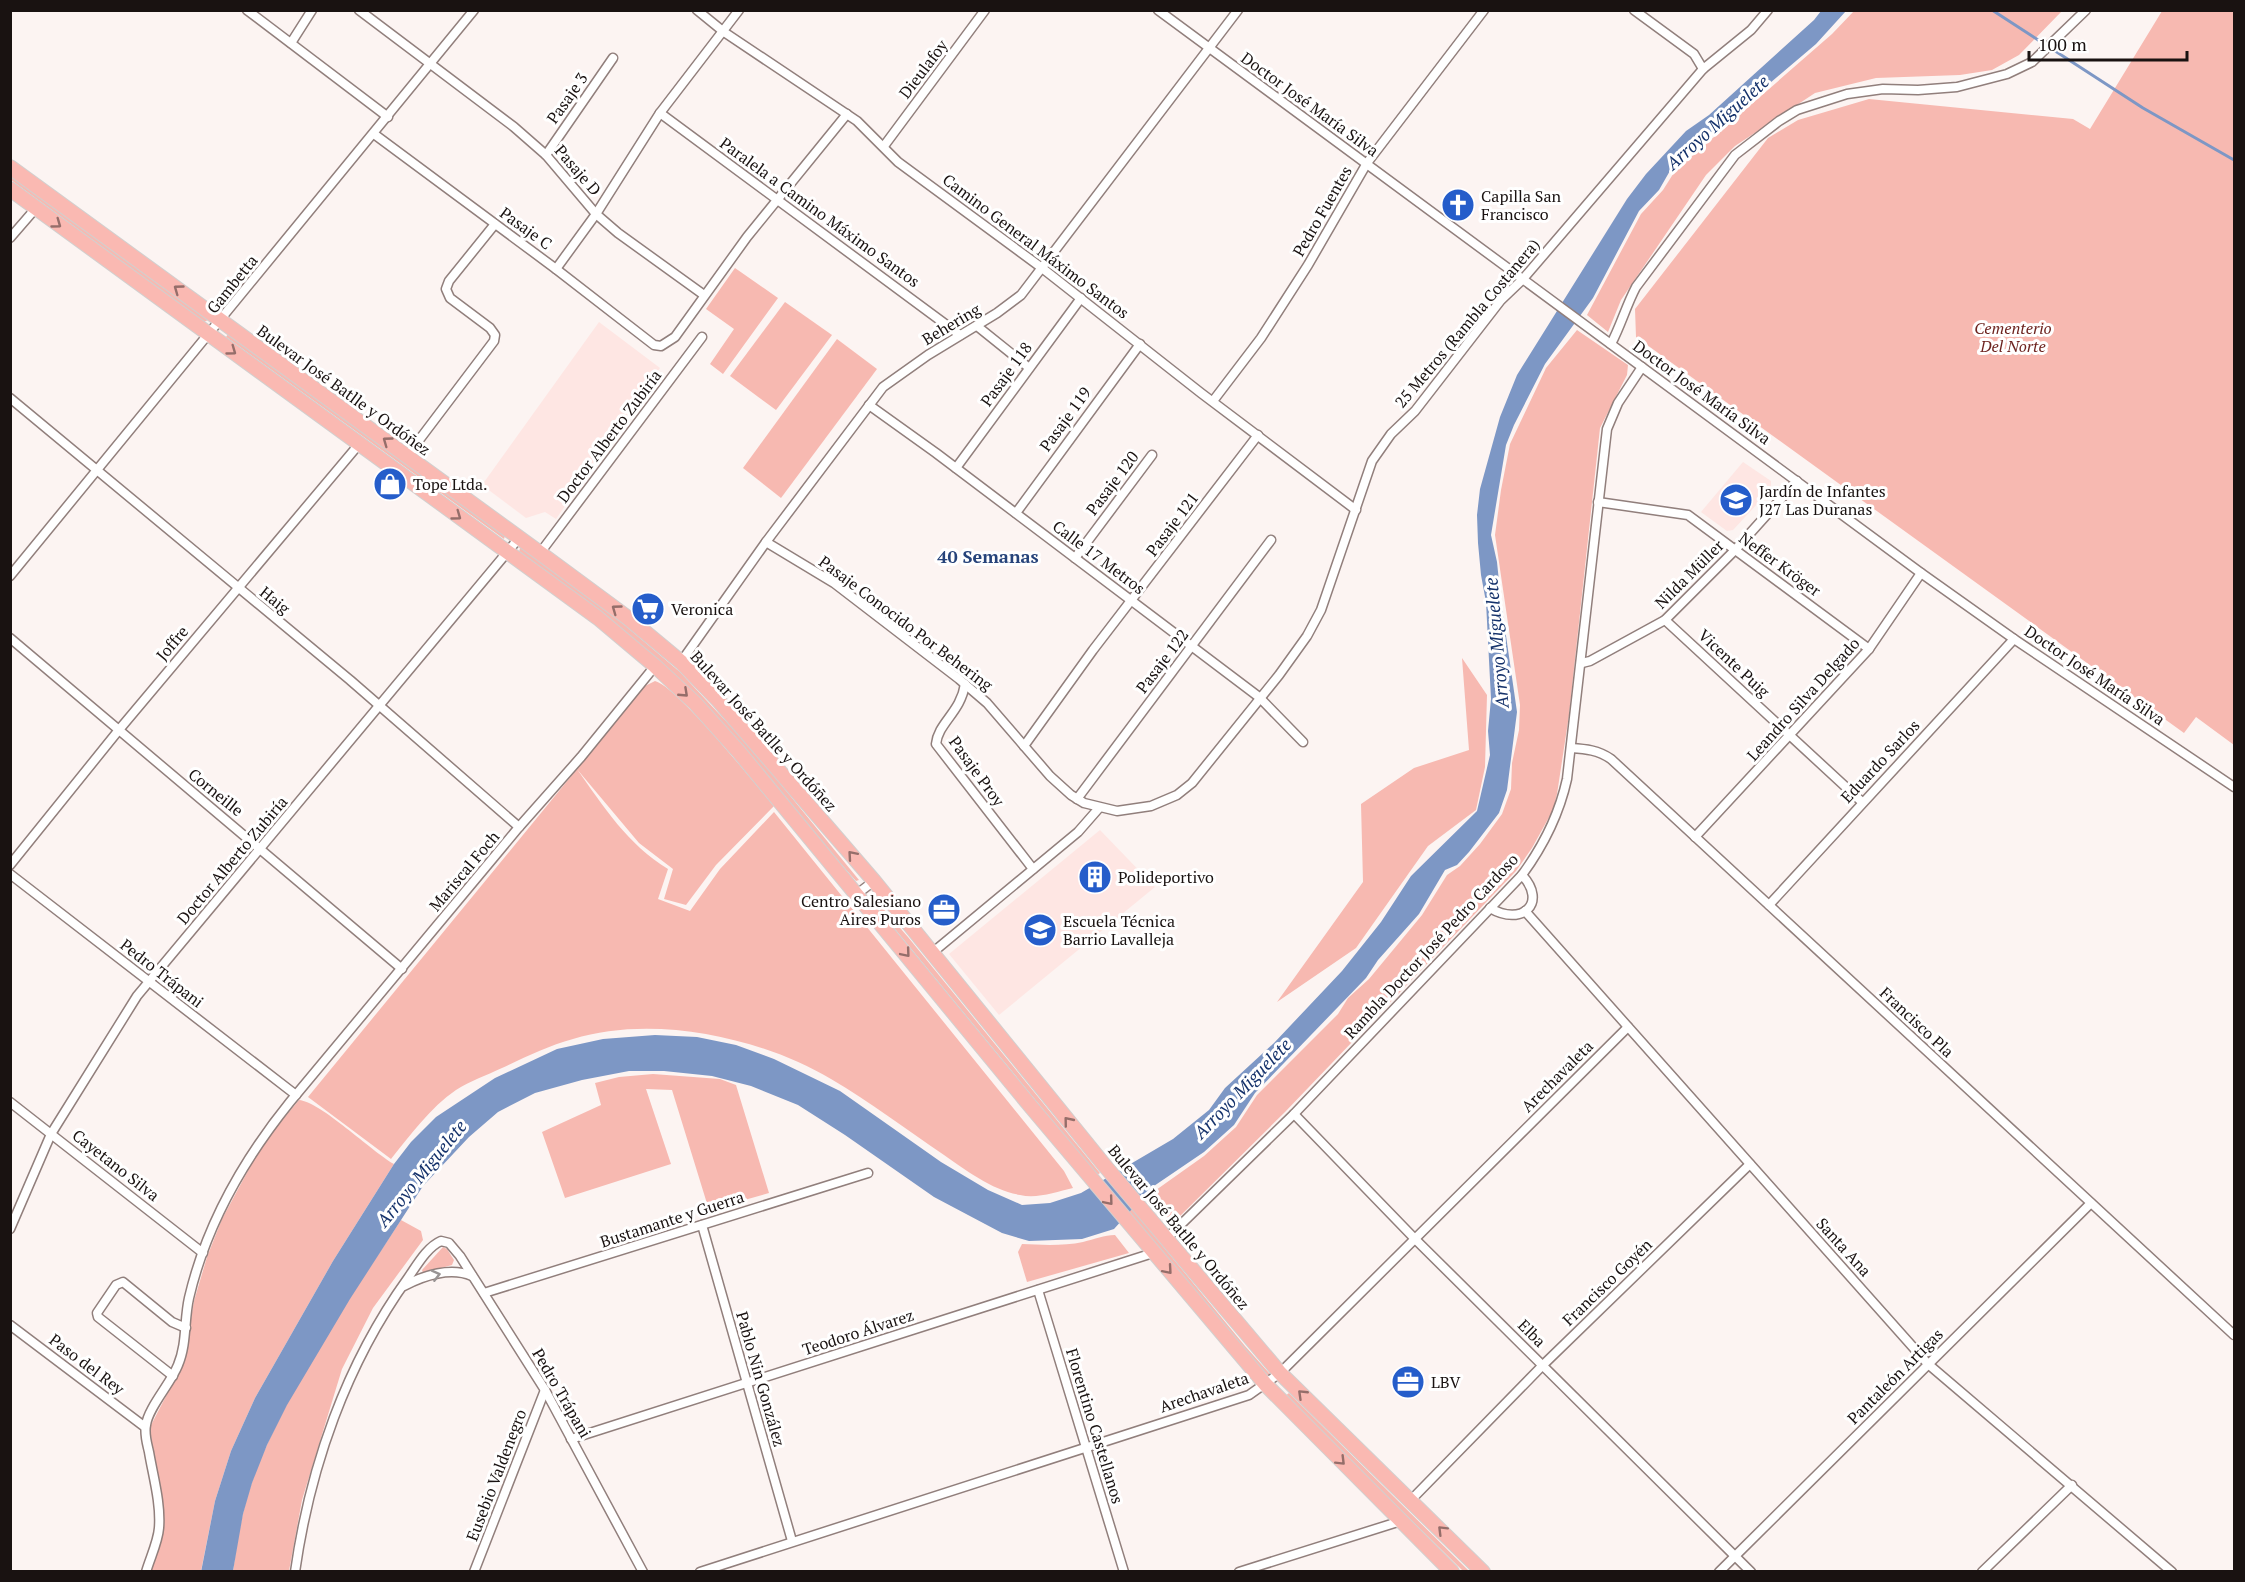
<svg xmlns="http://www.w3.org/2000/svg" width="2245" height="1582" viewBox="0 0 2245 1582" font-family="'PT Serif',serif">
	<style>
		.built { fill: #fee6e3 }
		.green { fill: #f7b9b1 }
		.water { fill: #7d97c5 }
		.lines { fill: none; stroke-linecap: round; stroke-linejoin: round }
		.stream { stroke: #7d97c5; stroke-width: 3 }
		.street-casing { stroke: #917f7c; stroke-width: 11 }
		.primary-casing { stroke: #d1d0cf; stroke-width: 16 }
		.street { stroke: #fff; stroke-width: 8 }
		.primary { stroke: #fab9b2; stroke-width: 14 }
		.oneway { stroke: #956e6a }
		.oneway2 { stroke: #989494 }
		.labels { text-anchor: middle; dominant-baseline: central; stroke-width: 6; stroke-linejoin: round; paint-order: stroke }
		.street-label { font-size: 16px; fill: #191211; stroke: #fff }
		.poi-label { font-size: 16px; fill: #191211; stroke: #fff; text-anchor: start }
		.park-label { font-size: 16px; font-style: italic; fill: #6d231f; stroke: #fff }
		.water-label { font-size: 18px; font-style: italic; fill: #15326b; stroke: #fff }
		.neighbourhood-label { font-size: 18px; font-weight: bold; fill: #26437a; stroke: #fff }
	</style>
	<rect width="100%" height="100%" fill="#fcf4f2"/>
	<g class="built">
		<polygon points="599,322 660,368 556,519 545,512 526,518 482,485"/>
		<polygon points="1743,462 1771,481 1771,489 1733,530 1727,531 1701,512"/>
		<polygon points="1100,830 1155,887 999,1015 949,954"/>
	</g>
	<g class="green">
		<polygon points="1854,11 2062,11 2019,55 1992,70 1960,75 1876,78 1815,93 1735,146 1706,175 1621,300 1608,332 1587,315 1641,214 1663,190 1675,171 1832,34"/>
		<polygon points="2162,11 2234,11 2234,745 2196,717 2184,733 1636,337 1635,309 1768,138 1798,120 1869,99 2073,119 2090,129"/>
		<polygon points="11,175 208,318 208,320 204,322 11,180"/>
		<polygon points="735,268 778,298 723,374 710,364 734,329 706,309"/>
		<polygon points="785,302 832,335 776,410 730,376"/>
		<path d="M 1577,330 L 1628,365 L 1627,375 L 1600,428 L 1569,715 L 1557,794 L 1553,810 L 1532,848 L 1516,871 L 1285,1112 L 1175,1221 C 1163,1218 1157,1205 1149,1195 L 1204,1156 L 1236,1127 L 1257,1095 L 1338,1014 L 1348,998 L 1369,979 L 1422,915 L 1447,875 L 1460,866 L 1480,844 L 1502,814 L 1511,789 L 1512,763 L 1519,730 L 1520,705 L 1495,535 L 1501,490 L 1510,444 L 1546,368 Z"/>
		<polygon points="228,334 505,536 504,539 226,337"/>
		<polygon points="837,339 877,369 781,498 743,468"/>
		<path d="M 520,548 L 523,548 L 621,622 L 680,672 L 752,749 L 859,880 L 856,881 C 800,819 751,751 692,692 C 640,640 579,594 519,552 Z"/>
		<polygon points="1462,658 1487,695 1485,767 1476,810 1428,846 1356,948 1277,1002 1363,882 1361,804 1414,768 1469,750"/>
		<path d="M 655,681 C 678,687 755,784 774,806 L 716,865 L 686,905 L 664,899 L 673,869 L 639,843 L 576,768 L 645,686 Z"/>
		<path d="M 577,769 C 603,806 628,845 668,869 L 658,899 L 690,911 L 720,869 L 774,812 L 1064,1171 L 1073,1188 C 1056,1192 1037,1199 1020,1195 C 992,1190 967,1171 944,1155 C 907,1130 870,1102 831,1079 C 760,1037 653,1014 573,1039 C 548,1046 525,1057 502,1068 C 487,1075 470,1081 456,1090 C 430,1108 411,1134 391,1159 L 308,1097 Z"/>
		<polygon points="873,897 908,937 1100,1173 1097,1175 871,900"/>
		<polygon points="653,1074 720,1079 736,1085 769,1193 709,1210 672,1090 646,1089 671,1164 565,1198 542,1132 601,1105 595,1083 619,1077"/>
		<path d="M 299,1100 C 321,1102 371,1151 394,1164 L 333,1261 L 255,1398 L 231,1451 L 215,1501 L 201,1571 L 150,1572 L 162,1532 L 150,1427 L 178,1373 L 187,1341 L 194,1301 L 207,1257 L 222,1219 L 257,1154 L 269,1136 Z"/>
		<polygon points="1129,1205 1245,1346 1270,1374 1267,1377 1124,1209"/>
		<path d="M 401,1220 L 421,1231 L 423,1240 L 373,1308 L 342,1369 L 302,1500 L 289,1571 L 233,1572 C 237,1541 242,1511 252,1482 C 285,1391 348,1301 401,1220 Z"/>
		<path d="M 1115,1235 L 1129,1253 L 1027,1282 L 1018,1252 L 1022,1244 C 1042,1245 1064,1246 1083,1242 C 1095,1239 1104,1235 1115,1235 Z"/>
		<polygon points="443,1247 447,1249 454,1260 452,1265 423,1273 422,1270"/>
		<polygon points="1289,1393 1469,1571 1463,1571 1285,1396"/>
	</g>
	<polygon class="water" points="1821,11 1846,11 1816,44 1729,118 1683,154 1671,169 1659,190 1639,211 1593,298 1545,364 1514,425 1506,445 1491,535 1497,562 1501,601 1517,712 1507,790 1499,813 1469,852 1457,865 1445,870 1419,914 1378,960 1366,978 1255,1093 1234,1125 1204,1152 1151,1188 1114,1229 1082,1239 1029,1241 1002,1233 934,1197 845,1135 798,1105 751,1086 712,1076 664,1071 629,1071 582,1080 535,1093 498,1112 469,1137 423,1186 350,1299 287,1405 267,1445 252,1483 243,1514 233,1571 201,1572 215,1501 231,1451 255,1398 333,1261 394,1164 411,1142 436,1117 495,1078 557,1049 603,1039 655,1035 697,1037 736,1045 774,1059 840,1091 941,1162 988,1190 1022,1205 1050,1203 1081,1193 1173,1139 1209,1110 1225,1088 1274,1043 1342,971 1381,922 1411,876 1477,811 1490,755 1488,731 1491,699 1486,602 1481,575 1478,543 1477,515 1480,489 1500,417 1517,375 1627,199 1646,174 1686,131 1709,115 1814,20"/>
	<g class="lines">
		<polyline class="stream" points="1992,10 2143,108 2234,160"/>
		<g class="street-casing">
			<g id="street">
				<polyline points="247,10 388,117"/>
				<polyline points="359,10 514,127 546,155 596,214 618,233 704,295"/>
				<polyline points="697,10 724,32 857,121 898,162 1042,268 1201,393 1356,510"/>
				<polyline points="1158,10 1921,573 2014,639 2234,787"/>
				<polyline points="1634,10 1694,54 1703,69"/>
				<polyline points="291,43 312,10"/>
				<polyline points="660,113 960,335"/>
				<polyline points="374,134 556,269 654,345 661,346 675,337 747,237 847,114"/>
				<polyline points="884,146 985,10"/>
				<polyline points="546,155 613,58"/>
				<polyline points="10,238 36,208"/>
				<polyline points="556,269 596,214 660,113 739,10"/>
				<polyline points="977,326 1028,367"/>
				<path d="M 1611,344 C 1621,325 1626,306 1636,287 L 1735,155 L 1779,121 L 1797,110 L 1847,94 L 1883,89 L 1918,90 L 1957,87 L 2007,74 L 2032,62 L 2086,10"/>
				<polyline points="10,398 350,680 519,827"/>
				<polyline points="1213,401 1261,338 1308,265 1367,163 1484,10"/>
				<polyline points="869,405 936,453 1259,697 1303,742"/>
				<polyline points="407,456 494,341 495,335 490,328 450,298 446,289 449,281 495,224"/>
				<polyline points="956,468 1081,298"/>
				<polyline points="1598,502 1688,515 1869,649"/>
				<polyline points="1016,513 1140,344"/>
				<polyline points="766,542 834,583 959,679 987,703 1050,776 1071,795 1084,803 1117,811 1151,806 1177,795 1192,783 1279,675 1307,636 1321,610 1372,461 1391,434 1415,411 1501,300 1523,279 1703,69 1751,30 1768,10"/>
				<polyline points="540,553 702,337"/>
				<polyline points="1075,558 1152,455"/>
				<polyline points="10,576 474,10"/>
				<polyline points="1665,620 1862,802"/>
				<polyline points="10,638 402,969"/>
				<polyline points="681,662 766,542 883,387 928,355 997,313 1021,295 1238,10"/>
				<polyline points="1582,663 1590,661 1665,620 1735,550 1797,481"/>
				<path d="M 965,684 C 961,712 938,723 936,744 L 1033,869"/>
				<polyline points="1024,746 1093,650 1258,435"/>
				<path d="M 1571,748 C 1586,749 1598,750 1611,759 L 2234,1335"/>
				<polyline points="1077,799 1271,540"/>
				<polyline points="1695,837 1869,649 1921,573"/>
				<polyline points="10,865 118,731 360,443"/>
				<polyline points="10,874 296,1095"/>
				<polyline points="857,894 874,881"/>
				<polyline points="1769,905 2014,639"/>
				<path d="M 1490,908 C 1522,927 1548,903 1522,875"/>
				<polyline points="1525,911 1928,1364 2172,1572"/>
				<polyline points="932,953 1078,832 1099,808"/>
				<polyline points="10,1102 203,1253"/>
				<polyline points="1294,1114 1415,1239 1751,1572"/>
				<polyline points="702,1225 792,1541"/>
				<polyline points="10,1229 51,1134 137,996 519,538"/>
				<path d="M 1167,1238 L 1294,1114 L 1522,875 C 1544,845 1559,815 1567,779 L 1607,429 L 1618,403 L 1642,367"/>
				<path d="M 404,1286 C 424,1275 451,1267 472,1276"/>
				<polyline points="1038,1290 1124,1572"/>
				<polyline points="484,1293 868,1173"/>
				<polyline points="10,1325 145,1427"/>
				<polyline points="173,1376 98,1317 97,1313 116,1285 123,1282 172,1322 186,1328"/>
				<polyline points="571,1439 1153,1253"/>
				<polyline points="1411,1500 1543,1365 1750,1164"/>
				<path d="M 146,1572 C 150,1558 158,1542 159,1528 C 161,1503 153,1476 149,1452 C 147,1443 144,1434 146,1425 C 148,1408 171,1383 178,1365 C 187,1344 184,1320 189,1298 C 206,1225 244,1159 290,1102 L 519,827 L 581,757 L 655,666"/>
				<path d="M 295,1572 C 310,1467 346,1364 408,1278 C 417,1265 427,1247 441,1241 L 449,1243 L 460,1256 L 545,1390 L 643,1572"/>
				<polyline points="474,1572 545,1390"/>
				<polyline points="700,1572 1249,1395 1280,1373 1628,1027"/>
				<polyline points="1239,1572 1401,1521"/>
				<polyline points="1719,1572 2091,1203"/>
				<polyline points="1982,1572 2072,1485"/>
			</g>
		</g>
		<g class="primary-casing">
			<g id="primary">
				<polyline points="10,167 540,553 628,618 681,662 718,700 874,881 1105,1166 1280,1373 1483,1572"/>
				<polyline points="10,189 598,618 655,666 695,703 739,752 1032,1108 1266,1385 1452,1572"/>
			</g>
		</g>
		<use href="#street" class="street"/>
		<use href="#primary" class="primary"/>
	</g>
	<defs><path id="oneway-chevron" d="M-2-3.5L2.5 0L-2 3.5" fill="none" stroke-width="1.6" stroke-linecap="round" stroke-linejoin="round" transform="scale(1.5)"/></defs>
	<g class="oneway">
		<use href="#oneway-chevron" transform="translate(57 224) rotate(36)"/>
		<use href="#oneway-chevron" transform="translate(178 289) rotate(-144)"/>
		<use href="#oneway-chevron" transform="translate(232 351) rotate(36)"/>
		<use href="#oneway-chevron" transform="translate(387 441) rotate(-144)"/>
		<use href="#oneway-chevron" transform="translate(457 516) rotate(36)"/>
		<use href="#oneway-chevron" transform="translate(616 609) rotate(-144)"/>
		<use href="#oneway-chevron" transform="translate(684 693) rotate(43)"/>
		<use href="#oneway-chevron" transform="translate(852 855) rotate(-131)"/>
		<use href="#oneway-chevron" transform="translate(906 953) rotate(50)"/>
		<use href="#oneway-chevron" transform="translate(1068 1121) rotate(-129)"/>
		<use href="#oneway-chevron" transform="translate(1109 1201) rotate(50)"/>
		<use href="#oneway-chevron" transform="translate(1168 1270) rotate(49)"/>
		<use href="#oneway-chevron" transform="translate(1302 1394) rotate(-136)"/>
		<use href="#oneway-chevron" transform="translate(1341 1461) rotate(45)"/>
		<use href="#oneway-chevron" transform="translate(1442 1530) rotate(-135)"/>
	</g>
	<use class="oneway2" href="#oneway-chevron" transform="translate(436 1275) rotate(-14)"/>
	<defs>
		<g id="church-disc" transform="scale(1.725)"><circle r="9.5" fill="#255dca" stroke="#fff"/><path d="M-1.2-6h2.4v3.5h3.3v2.4h-3.3V6h-2.4V-.1h-3.3v-2.4h3.3Z" fill="#fff"/></g>
		<g id="shop-disc" transform="scale(1.725)"><circle r="9.5" fill="#255dca" stroke="#fff"/><path d="M-5-2.5h2.3a2.7 3.5 0 0 1 5.4 0H5L5.5 6h-11ZM-1.5-2.5h3a1.5 2.3 0 0 0-3 0Z" fill="#fff"/></g>
		<g id="school-disc" transform="scale(1.725)"><circle r="9.5" fill="#255dca" stroke="#fff"/><path d="M0-5L7-2L0 1L-7-2ZM-4 1L0 2.5L4 1V4Q0 6-4 4Z" fill="#fff"/></g>
		<g id="supermarket-disc" transform="scale(1.725)"><circle r="9.5" fill="#255dca" stroke="#fff"/><path d="M-6-5.5h2.5l.6 2H6L4.5 2H-2.5L-4.4-4H-6ZM-1.5 3.2a1.3 1.3 0 1 0 .1 0ZM3 3.2a1.3 1.3 0 1 0 .1 0Z" fill="#fff"/></g>
		<g id="building-disc" transform="scale(1.725)"><circle r="9.5" fill="#255dca" stroke="#fff"/><path d="M-4-6H4V6H1V3H-1V6H-4ZM-2.5-4.3h1.7v1.8h-1.7ZM.8-4.3h1.7v1.8H.8ZM-2.5-1h1.7V.8h-1.7ZM.8-1h1.7V.8H.8Z" fill="#fff"/></g>
		<g id="office-disc" transform="scale(1.725)"><circle r="9.5" fill="#255dca" stroke="#fff"/><path d="M-6-3h4V-5.5h4V-3h4V5H-6ZM-1-4.5V-3h2v-1.5ZM-6 0V1H6V0Z" fill="#fff"/></g>
	</defs>
	<g fill-rule="evenodd">
		<use href="#church-disc" x="1458" y="205"/>
		<use href="#shop-disc" x="390" y="484"/>
		<use href="#school-disc" x="1736" y="500"/>
		<use href="#supermarket-disc" x="648" y="609"/>
		<use href="#building-disc" x="1095" y="877"/>
		<use href="#office-disc" x="944" y="910"/>
		<use href="#school-disc" x="1040" y="930"/>
		<use href="#office-disc" x="1408" y="1382"/>
	</g>
	<g class="labels">
		<g class="street-label">
			<text transform="translate(923 69) rotate(-53)">Dieulafoy</text>
			<text transform="translate(567 98) rotate(-55)">Pasaje 3</text>
			<text transform="translate(1310 104) rotate(36)">Doctor José María Silva</text>
			<text transform="translate(578 170) rotate(49)">Pasaje D</text>
			<text transform="translate(1322 211) rotate(-60)">Pedro Fuentes</text>
			<text transform="translate(820 212) rotate(36)">Paralela a Camino Máximo Santos</text>
			<text transform="translate(526 228) rotate(36)">Pasaje C</text>
			<text transform="translate(1036 246) rotate(37)">Camino General Máximo Santos</text>
			<text transform="translate(232 284) rotate(-51)">Gambetta</text>
			<text transform="translate(1467 323) rotate(-50)">25 Metros (Rambla Costanera)</text>
			<text transform="translate(951 324) rotate(-31)">Behering</text>
			<text transform="translate(1006 374) rotate(-54)">Pasaje 118</text>
			<text transform="translate(344 390) rotate(36)">Bulevar José Batlle y Ordóñez</text>
			<text transform="translate(1702 392) rotate(36)">Doctor José María Silva</text>
			<text transform="translate(1065 419) rotate(-54)">Pasaje 119</text>
			<text transform="translate(609 436) rotate(-53)">Doctor Alberto Zubiría</text>
			<text transform="translate(1112 483) rotate(-53)">Pasaje 120</text>
			<text transform="translate(1172 524) rotate(-53)">Pasaje 121</text>
			<text transform="translate(1099 557) rotate(37)">Calle 17 Metros</text>
			<text transform="translate(1780 564) rotate(36)">Neffer Kröger</text>
			<text transform="translate(1689 574) rotate(-45)">Nilda Müller</text>
			<text transform="translate(275 600) rotate(39)">Haig</text>
			<text transform="translate(906 623) rotate(37)">Pasaje Conocido Por Behering</text>
			<text transform="translate(172 643) rotate(-50)">Joffre</text>
			<text transform="translate(1162 661) rotate(-53)">Pasaje 122</text>
			<text transform="translate(1734 663) rotate(43)">Vicente Puig</text>
			<text transform="translate(2095 675) rotate(34)">Doctor José María Silva</text>
			<text transform="translate(1803 699) rotate(-48)">Leandro Silva Delgado</text>
			<text transform="translate(764 731) rotate(48)">Bulevar José Batlle y Ordóñez</text>
			<text transform="translate(1880 761) rotate(-47)">Eduardo Sarlos</text>
			<text transform="translate(977 771) rotate(54)">Pasaje Proy</text>
			<text transform="translate(216 792) rotate(39)">Corneille</text>
			<text transform="translate(232 860) rotate(-50)">Doctor Alberto Zubiría</text>
			<text transform="translate(464 871) rotate(-50)">Mariscal Foch</text>
			<text transform="translate(1431 946) rotate(-47)">Rambla Doctor José Pedro Cardoso</text>
			<text transform="translate(162 973) rotate(38)">Pedro Trápani</text>
			<text transform="translate(1917 1022) rotate(43)">Francisco Pla</text>
			<text transform="translate(1557 1076) rotate(-45)">Arechavaleta</text>
			<text transform="translate(116 1165) rotate(38)">Cayetano Silva</text>
			<text transform="translate(672 1219) rotate(-18)">Bustamante y Guerra</text>
			<text transform="translate(1179 1227) rotate(50)">Bulevar José Batlle y Ordóñez</text>
			<text transform="translate(1844 1247) rotate(48)">Santa Ana</text>
			<text transform="translate(1607 1282) rotate(-44)">Francisco Goyén</text>
			<text transform="translate(858 1332) rotate(-18)">Teodoro Álvarez</text>
			<text transform="translate(1532 1333) rotate(45)">Elba</text>
			<text transform="translate(87 1364) rotate(37)">Paso del Rey</text>
			<text transform="translate(1895 1376) rotate(-45)">Pantaleón Artigas</text>
			<text transform="translate(761 1379) rotate(74)">Pablo Nin González</text>
			<text transform="translate(1204 1392) rotate(-19)">Arechavaleta</text>
			<text transform="translate(562 1393) rotate(60)">Pedro Trápani</text>
			<text transform="translate(1095 1426) rotate(73)">Florentino Castellanos</text>
			<text transform="translate(496 1475) rotate(-69)">Eusebio Valdenegro</text>
		</g>
		<g class="poi-label">
			<text x="1481" y="196">Capilla San<tspan x="1481" dy="18">Francisco</tspan></text>
			<text x="413" y="484">Tope Ltda.</text>
			<text x="1759" y="491">Jardín de Infantes<tspan x="1759" dy="18">J27 Las Duranas</tspan></text>
			<text x="671" y="609">Veronica</text>
			<text x="1118" y="877">Polideportivo</text>
			<text x="921" y="901" text-anchor="end">Centro Salesiano<tspan x="921" dy="18">Aires Puros</tspan></text>
			<text x="1063" y="921">Escuela Técnica<tspan x="1063" dy="18">Barrio Lavalleja</tspan></text>
			<text x="1431" y="1382">LBV</text>
		</g>
		<g class="park-label">
			<text x="2013" y="328">Cementerio<tspan x="2013" dy="18">Del Norte</tspan></text>
		</g>
		<g class="water-label">
			<text transform="translate(1717 122) rotate(-42)">Arroyo Miguelete</text>
			<text transform="translate(1496 643) rotate(-95)">Arroyo Miguelete</text>
			<text transform="translate(1242 1088) rotate(-46)">Arroyo Miguelete</text>
			<text transform="translate(421 1173) rotate(-51)">Arroyo Miguelete</text>
		</g>
		<g class="neighbourhood-label">
			<text x="988" y="556">40 Semanas</text>
		</g>
	</g>
	<rect width="2245" height="1582" fill="none" stroke="#191211" stroke-width="24"/>
	<path d="M2029 51v9h158v-9" fill="none" stroke="#191211" stroke-width="3"/>
	<text x="2038" y="51" font-size="18" fill="#191211" stroke="#ffffff" stroke-width="4.5" paint-order="stroke">100 m</text>
</svg>
